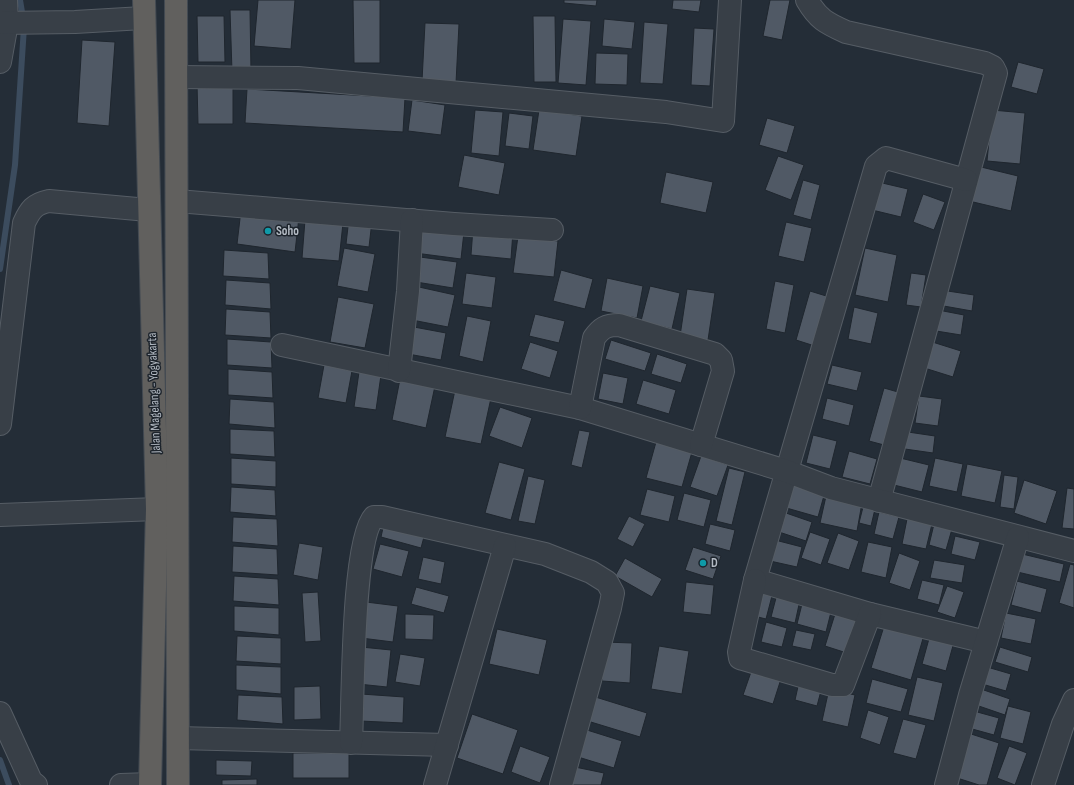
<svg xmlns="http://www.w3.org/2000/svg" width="1074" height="785" viewBox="0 0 1074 785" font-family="'Sofia Sans Condensed',sans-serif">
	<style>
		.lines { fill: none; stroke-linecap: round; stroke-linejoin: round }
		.stream { stroke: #3c4c5e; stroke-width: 6 }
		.building { fill: #505965; stroke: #1f262e }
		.minor-casing { stroke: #565d65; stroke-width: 24 }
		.tertiary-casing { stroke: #565d65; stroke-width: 24 }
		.trunk-casing { stroke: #434a52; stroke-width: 24 }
		.minor { stroke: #383f47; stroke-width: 22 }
		.tertiary { stroke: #383f47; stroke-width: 22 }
		.trunk { stroke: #61605e; stroke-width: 22 }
		.culture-dot { fill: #0f9aa8; stroke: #1d242c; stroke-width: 1.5 }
		.labels { text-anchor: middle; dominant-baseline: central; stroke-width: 3; stroke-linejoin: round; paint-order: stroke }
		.poi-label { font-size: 13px; font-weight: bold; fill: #b3bac3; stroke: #1d242c; text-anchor: start }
		.street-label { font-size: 13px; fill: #b3bac3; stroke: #1d242c }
	</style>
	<rect width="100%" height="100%" fill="#242d37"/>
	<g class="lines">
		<g class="stream">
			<polyline points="20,0 23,18"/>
			<polyline points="0,269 15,165 24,27"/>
			<polyline points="0,760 9,785"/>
		</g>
	</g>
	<g class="building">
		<polygon points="258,0 295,0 291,49 254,46"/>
		<polygon points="353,0 380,0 380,63 354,63"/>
		<polygon points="564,0 597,0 596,6 564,3"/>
		<polygon points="673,0 701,0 699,12 672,9"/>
		<polygon points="770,0 790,0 782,40 763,36"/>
		<polygon points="230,10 250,10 251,71 232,72"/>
		<polygon points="197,16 224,16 225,62 198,62"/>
		<polygon points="533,16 555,16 556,82 534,82"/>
		<polygon points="563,19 591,21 586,85 558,83"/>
		<polygon points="604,19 635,22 632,49 602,46"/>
		<polygon points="644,22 668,24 663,84 640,83"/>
		<polygon points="425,23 459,24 456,83 422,81"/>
		<polygon points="694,28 714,29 710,86 691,85"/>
		<polygon points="82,40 115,42 109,126 77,123"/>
		<polygon points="596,53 628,54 627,85 595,84"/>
		<polygon points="1018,62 1044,69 1037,94 1011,87"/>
		<polygon points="197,84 233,84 233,124 198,124"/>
		<polygon points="247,89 405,98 403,132 245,123"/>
		<polygon points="412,100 445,105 441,135 408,131"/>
		<polygon points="475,110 503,112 499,156 471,153"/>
		<polygon points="539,110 582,116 576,156 533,150"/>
		<polygon points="992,110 1025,113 1020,164 987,161"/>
		<polygon points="509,113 533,116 529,149 505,146"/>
		<polygon points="767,118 795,126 787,153 759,145"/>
		<polygon points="464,155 505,163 499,195 458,187"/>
		<polygon points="778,156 804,165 791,200 765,190"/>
		<polygon points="977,166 1018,176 1011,211 969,201"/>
		<polygon points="666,172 713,182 706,213 660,203"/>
		<polygon points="803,180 820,185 811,220 793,215"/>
		<polygon points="878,182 908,189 901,217 872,210"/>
		<polygon points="923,194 945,202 934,230 913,222"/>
		<polygon points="241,210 299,217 295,252 237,244"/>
		<polygon points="349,218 372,221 369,247 346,244"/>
		<polygon points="305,220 343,223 339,261 302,258"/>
		<polygon points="786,222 812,228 804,262 778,256"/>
		<polygon points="418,227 464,232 461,259 415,253"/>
		<polygon points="473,228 513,231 511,259 471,255"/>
		<polygon points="518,236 558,241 554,277 513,273"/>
		<polygon points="344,248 375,254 368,292 337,286"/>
		<polygon points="865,248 897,255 888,302 855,295"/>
		<polygon points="224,250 268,253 269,279 223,276"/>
		<polygon points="420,257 457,262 453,288 416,282"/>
		<polygon points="561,270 593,279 585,309 553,301"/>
		<polygon points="466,273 496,277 492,308 462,304"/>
		<polygon points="911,273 926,275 921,307 906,305"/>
		<polygon points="607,278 643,286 637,318 601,311"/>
		<polygon points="226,280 270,283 271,309 225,305"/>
		<polygon points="775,281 794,285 785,333 766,329"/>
		<polygon points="650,286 680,293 672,329 641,321"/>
		<polygon points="419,287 455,295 448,327 412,320"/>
		<polygon points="687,289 715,293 708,340 680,336"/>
		<polygon points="941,290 974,295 972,311 938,305"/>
		<polygon points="810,291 836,299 821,348 796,340"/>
		<polygon points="338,297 374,304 365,348 330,342"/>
		<polygon points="854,307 878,313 871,344 848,339"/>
		<polygon points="226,309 270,312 271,338 225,335"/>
		<polygon points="933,309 964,315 961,335 930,330"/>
		<polygon points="535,314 565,321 559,343 529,336"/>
		<polygon points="467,316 491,321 483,362 459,356"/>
		<polygon points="414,327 446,333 441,360 408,354"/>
		<polygon points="227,339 271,342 272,368 227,365"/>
		<polygon points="611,340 651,353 645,371 605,359"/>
		<polygon points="926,340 961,351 953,377 918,366"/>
		<polygon points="530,342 558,351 550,378 521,369"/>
		<polygon points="657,354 687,364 681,383 651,374"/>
		<polygon points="324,365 352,371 346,403 318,398"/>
		<polygon points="832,365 862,372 857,391 827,384"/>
		<polygon points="228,369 272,372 273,398 228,395"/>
		<polygon points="359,372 381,375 376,410 354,407"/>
		<polygon points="603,373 628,378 623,404 598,399"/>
		<polygon points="400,379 435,386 426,428 392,420"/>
		<polygon points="643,380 676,390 669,414 636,404"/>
		<polygon points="884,388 898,392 884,445 869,441"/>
		<polygon points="455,390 491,398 481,444 445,437"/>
		<polygon points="919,396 942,399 938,426 915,423"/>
		<polygon points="827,398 854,405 849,426 822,419"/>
		<polygon points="230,399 274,402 275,428 229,424"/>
		<polygon points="500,407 532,418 522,448 489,436"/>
		<polygon points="230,429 274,431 275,457 230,454"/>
		<polygon points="579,430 590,432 582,468 571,465"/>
		<polygon points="908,432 935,436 933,453 905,449"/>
		<polygon points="813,435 837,441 830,469 806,463"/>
		<polygon points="656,442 692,452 682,487 646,478"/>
		<polygon points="849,451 877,459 870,484 842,477"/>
		<polygon points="701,456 728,465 717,496 690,487"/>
		<polygon points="896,457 929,465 922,492 890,484"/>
		<polygon points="231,458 276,461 276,487 231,484"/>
		<polygon points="935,458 963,464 957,492 929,486"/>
		<polygon points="499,462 525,469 511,520 485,513"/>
		<polygon points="967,464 1002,471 995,503 961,496"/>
		<polygon points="729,468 745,472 732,525 716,521"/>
		<polygon points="1004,475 1018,477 1014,509 1000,507"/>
		<polygon points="528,476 545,480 535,524 518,521"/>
		<polygon points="1024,480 1057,491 1046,524 1014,513"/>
		<polygon points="789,482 825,492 818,517 783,507"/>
		<polygon points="231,487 275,490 276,516 230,512"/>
		<polygon points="1067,488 1074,489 1074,529 1062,528"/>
		<polygon points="647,489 675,496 669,522 640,515"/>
		<polygon points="684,493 711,500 704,527 677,520"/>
		<polygon points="826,496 862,503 857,531 820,523"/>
		<polygon points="863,507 875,509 871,526 859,523"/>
		<polygon points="879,512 899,517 893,539 874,534"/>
		<polygon points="786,513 812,522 806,541 779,532"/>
		<polygon points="629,516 645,524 633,547 617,539"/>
		<polygon points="233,517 277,519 278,546 232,542"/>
		<polygon points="907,519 932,524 926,549 902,544"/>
		<polygon points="384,523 425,533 421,548 381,537"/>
		<polygon points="710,524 735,530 730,551 705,544"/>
		<polygon points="934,524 952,529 946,550 929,545"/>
		<polygon points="810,532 830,539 821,565 801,558"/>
		<polygon points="838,533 859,541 849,570 827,563"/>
		<polygon points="955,536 980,542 975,560 951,554"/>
		<polygon points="775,540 802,547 797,567 770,561"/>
		<polygon points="868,542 892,547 886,578 861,572"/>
		<polygon points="299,543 323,547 318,580 293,575"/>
		<polygon points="380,544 409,551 402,577 373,569"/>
		<polygon points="233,546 277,549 278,575 232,572"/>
		<polygon points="693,547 721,556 713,579 685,570"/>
		<polygon points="899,553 920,561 910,590 889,583"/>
		<polygon points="1018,553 1064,564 1060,582 1013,571"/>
		<polygon points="423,557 445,562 441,584 418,579"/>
		<polygon points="625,558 662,579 652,597 615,576"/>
		<polygon points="934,560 965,565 962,583 930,578"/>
		<polygon points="1070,564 1074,565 1074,608 1059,603"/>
		<polygon points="234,576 278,579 279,605 233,601"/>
		<polygon points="922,580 944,585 939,605 917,599"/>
		<polygon points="1017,581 1047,589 1041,613 1011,605"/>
		<polygon points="686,582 714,585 711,615 683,612"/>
		<polygon points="947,586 964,592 955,618 937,612"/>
		<polygon points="416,587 449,596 444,613 411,604"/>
		<polygon points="757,588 773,592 766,619 750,615"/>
		<polygon points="318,592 321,641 305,642 302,593"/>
		<polygon points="777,594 800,600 795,623 771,617"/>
		<polygon points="803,600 832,608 826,632 797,624"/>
		<polygon points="366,602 398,606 393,642 361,638"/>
		<polygon points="234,606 279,608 279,635 234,631"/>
		<polygon points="1006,613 1036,619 1031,644 1001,638"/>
		<polygon points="405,614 434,615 433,640 405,639"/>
		<polygon points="835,614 863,622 853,655 825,646"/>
		<polygon points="766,622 787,628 782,647 761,642"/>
		<polygon points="885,623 924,635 911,680 871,668"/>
		<polygon points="497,629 547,640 539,675 489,664"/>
		<polygon points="796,630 815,634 811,650 792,646"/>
		<polygon points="930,635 954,642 946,671 922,664"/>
		<polygon points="237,636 281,638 281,664 236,661"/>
		<polygon points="604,642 632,643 630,683 602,681"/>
		<polygon points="659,646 689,651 682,694 651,689"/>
		<polygon points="361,647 391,650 387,687 358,684"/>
		<polygon points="1000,647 1032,657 1028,672 995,662"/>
		<polygon points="400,654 425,658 420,686 395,682"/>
		<polygon points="236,665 281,667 281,694 236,690"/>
		<polygon points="987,667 1011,674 1006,691 982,684"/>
		<polygon points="752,669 781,679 773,704 743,695"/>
		<polygon points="917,677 943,683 934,721 908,715"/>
		<polygon points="872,679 908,689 901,712 866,703"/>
		<polygon points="799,682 822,687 817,706 795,700"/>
		<polygon points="320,686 321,719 294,720 294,687"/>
		<polygon points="978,688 1010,699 1005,715 973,704"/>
		<polygon points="829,689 855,695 848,727 822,721"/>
		<polygon points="361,694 404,697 403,723 360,721"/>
		<polygon points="238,695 282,697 283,724 237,720"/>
		<polygon points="589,695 647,713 640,737 581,719"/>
		<polygon points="1008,706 1031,712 1023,744 1000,738"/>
		<polygon points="868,710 889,717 880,745 860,738"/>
		<polygon points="970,710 999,718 994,735 965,727"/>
		<polygon points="472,714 518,730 503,774 457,758"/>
		<polygon points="903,719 926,725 916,759 893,753"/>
		<polygon points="587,730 622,741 614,768 578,757"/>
		<polygon points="968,733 999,743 987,785 979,785 954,777"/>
		<polygon points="520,746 550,757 540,783 511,772"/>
		<polygon points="1009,746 1027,753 1015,785 997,778"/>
		<rect x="293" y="753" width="56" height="25"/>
		<polygon points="216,760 252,761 251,776 216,775"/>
		<polygon points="575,767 604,773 601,785 571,785"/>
		<polygon points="257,779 257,785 222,785 222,780"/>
	</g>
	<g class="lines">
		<g class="minor-casing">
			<g id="minor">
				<path d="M 807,0 C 818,19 826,23 846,32 L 985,63 L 993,67 L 996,73 L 879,501"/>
				<polyline points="0,62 7,23 6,0"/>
				<polyline points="177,77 298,78 666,112 723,121 730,0"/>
				<polyline points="966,180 886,158 876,166 755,580 870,614 986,642"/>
				<polyline points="177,201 454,224 552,230"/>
				<polyline points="282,345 580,408 786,471 831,488 1074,551"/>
				<polyline points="399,371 408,291 412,220"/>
				<path d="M 580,408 L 594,338 C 601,328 606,325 619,325 L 715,354 L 721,360 L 723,371 L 701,445"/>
				<path d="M 0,424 L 24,223 C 30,210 34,204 49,201 L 148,210"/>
				<polyline points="0,515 157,509"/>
				<polyline points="755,580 739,652 740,658 743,659 832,685 843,685 870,614"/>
				<polyline points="0,713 31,781 36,785"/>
				<polyline points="178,738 447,745"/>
				<path d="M 351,743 C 353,704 352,540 374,517 L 382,517 L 545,554 L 591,572 L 607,582 L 613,593 L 610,608 L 561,785"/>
				<polyline points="121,785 150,784"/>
				<polyline points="435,785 505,546"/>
				<polyline points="946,785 970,695 1018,537"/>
				<polyline points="1043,785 1063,724 1074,700"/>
			</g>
		</g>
		<g class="tertiary-casing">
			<polyline id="tertiary" points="0,23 75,22 143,18"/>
		</g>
		<g class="trunk-casing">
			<g id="trunk">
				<polyline points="144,0 157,509 150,785"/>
				<polyline points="176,0 178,785"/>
			</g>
		</g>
		<use href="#minor" class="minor"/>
		<use href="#tertiary" class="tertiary"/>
		<use href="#trunk" class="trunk"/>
	</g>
	<g class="culture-dot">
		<circle cx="268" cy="231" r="4"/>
		<circle cx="703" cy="563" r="4"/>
	</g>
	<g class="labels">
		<g class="poi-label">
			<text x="276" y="231">Soho</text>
			<text x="711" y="563">D</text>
		</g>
		<g class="street-label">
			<text transform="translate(154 393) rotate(-92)">Jalan Magelang - Yogyakarta</text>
		</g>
	</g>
</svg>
